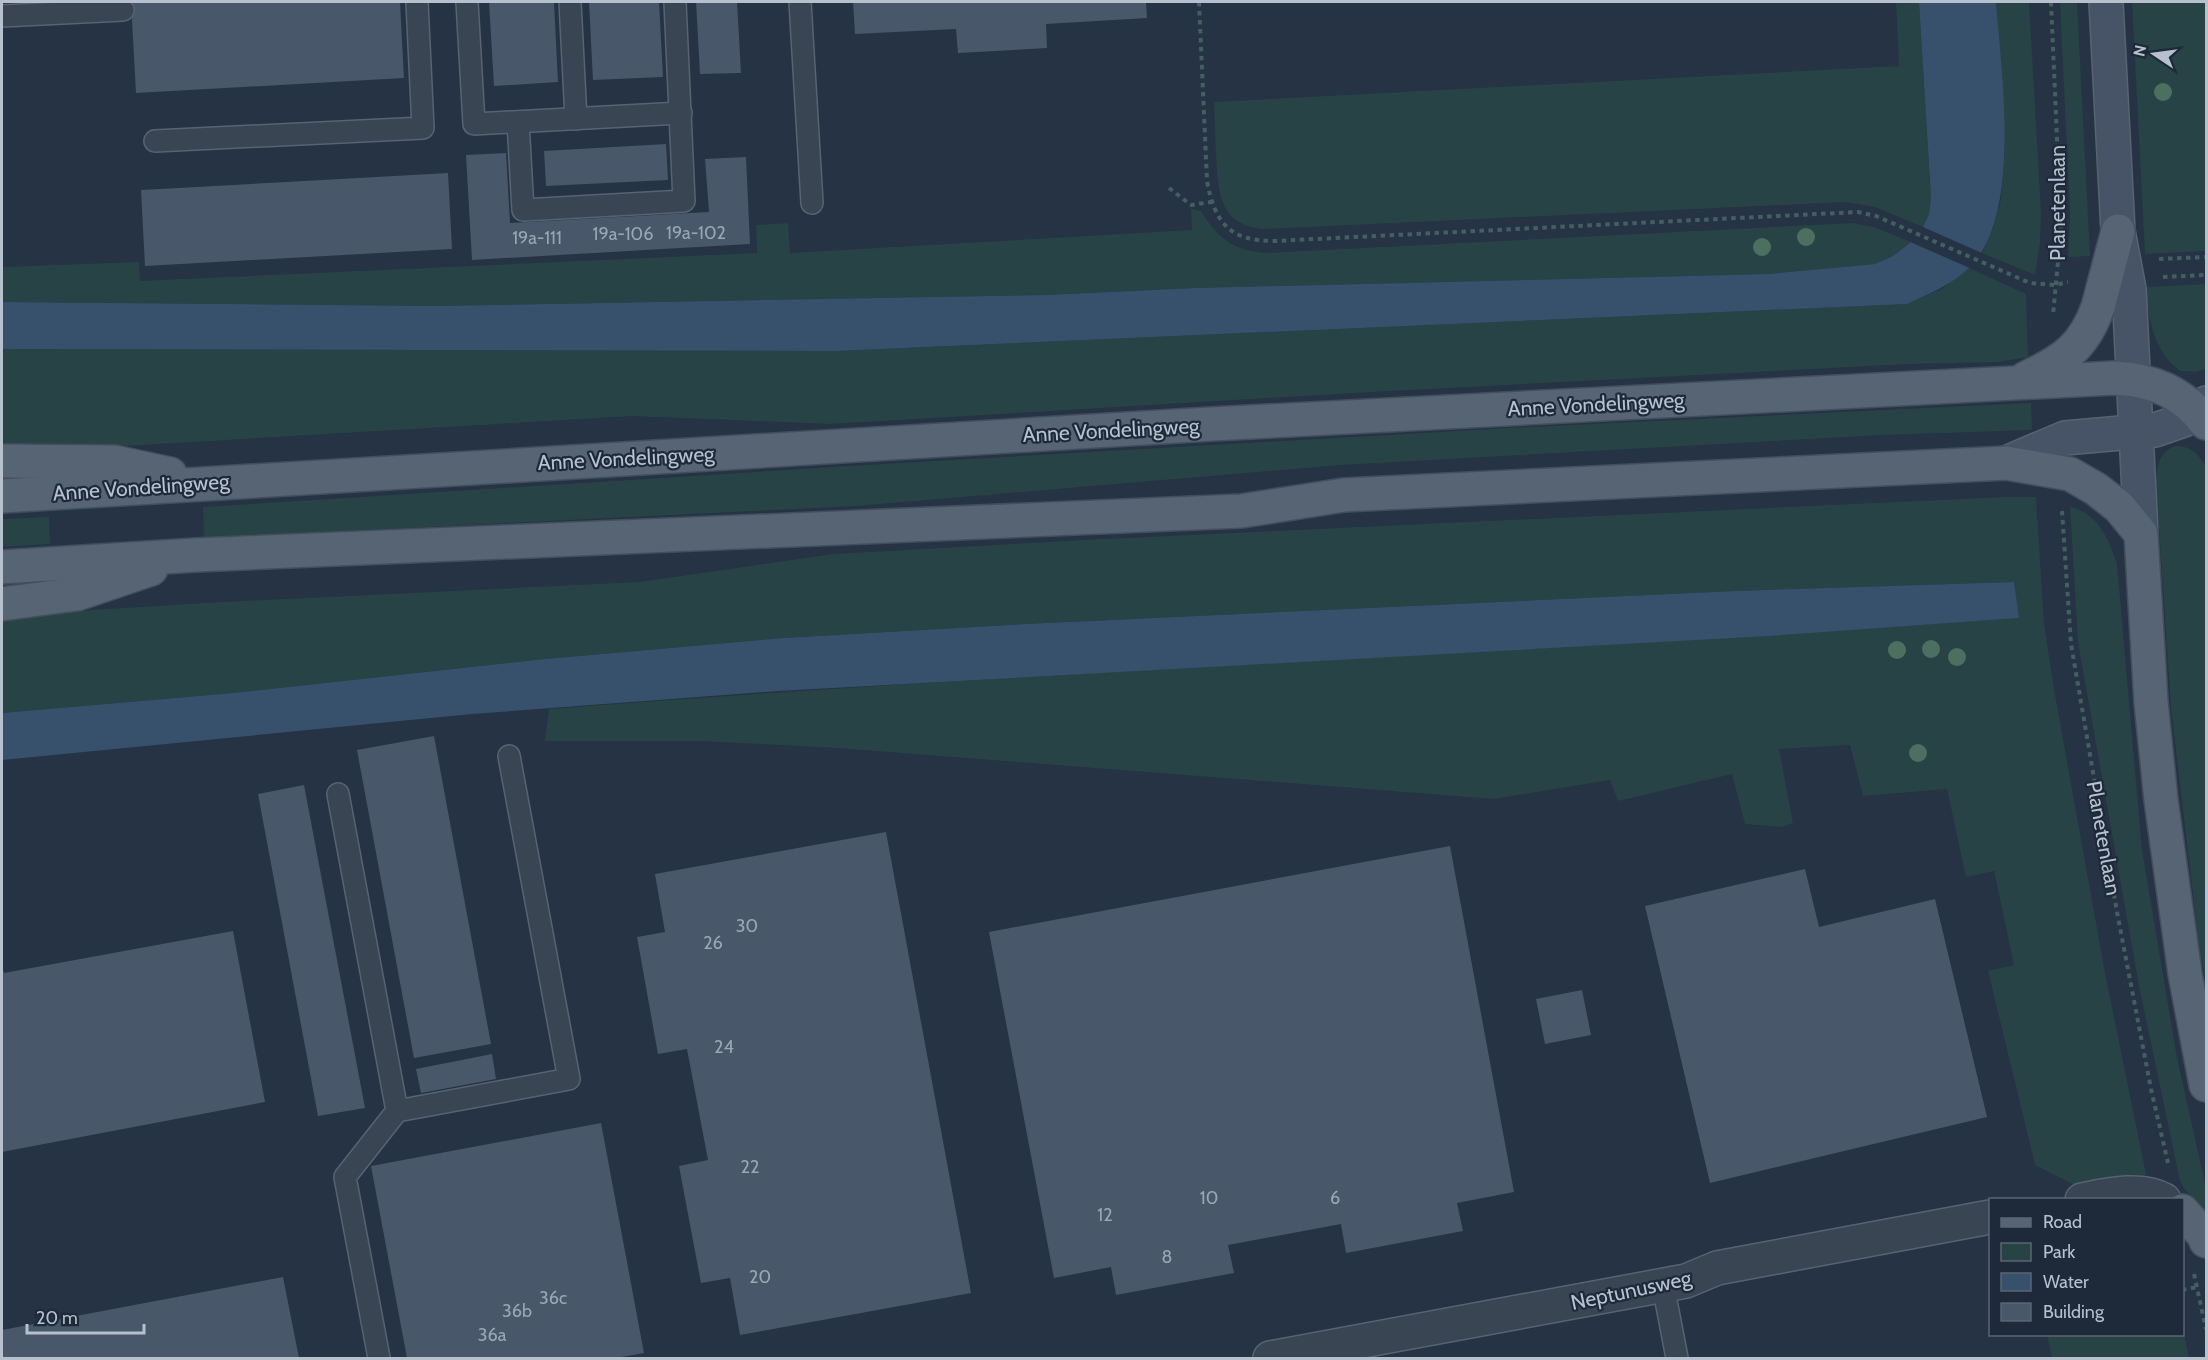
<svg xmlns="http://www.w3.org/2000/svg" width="2208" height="1360" viewBox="0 0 2208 1360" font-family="Cabin,sans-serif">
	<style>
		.green { fill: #274345 }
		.water { fill: #37506c }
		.pier { fill: #253344 }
		.building { fill: #48576a }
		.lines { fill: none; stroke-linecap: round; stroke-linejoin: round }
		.service-casing { stroke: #586371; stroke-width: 24 }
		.minor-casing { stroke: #586371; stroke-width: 36 }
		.secondary-casing { stroke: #586371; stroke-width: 36 }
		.primary-casing { stroke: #434e5d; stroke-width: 36 }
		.path { stroke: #455f61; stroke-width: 4; stroke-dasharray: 4.5 4.5; stroke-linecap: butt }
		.service { stroke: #394553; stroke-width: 21 }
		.minor { stroke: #394553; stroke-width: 33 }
		.secondary { stroke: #475467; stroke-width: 33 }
		.primary { stroke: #576473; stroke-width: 33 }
		.tree { fill: #4c6f60 }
		.labels { text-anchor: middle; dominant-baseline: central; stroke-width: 4.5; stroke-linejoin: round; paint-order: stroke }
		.number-label { font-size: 18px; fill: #9ba6b4 }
		.street-label { font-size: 21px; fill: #b7c0cd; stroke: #1e2a39 }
	</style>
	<rect width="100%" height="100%" fill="#253344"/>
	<g class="green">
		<path d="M 1896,2 L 1919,2 L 1931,197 L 1929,214 L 1923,227 L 1875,207 L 1846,202 L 1262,229 C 1218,224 1218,190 1216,154 C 1215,137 1215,119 1214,102 L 1899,66 Z"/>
		<polygon points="1996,2 2029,2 2041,212 2040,242 2035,275 1982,253 1993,228 2001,199 2005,150"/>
		<polygon points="2060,2 2077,2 2090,256 2068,257 2070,214"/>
		<polygon points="2132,2 2206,2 2206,251 2145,254"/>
		<path d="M 1191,209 L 1201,211 C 1218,239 1234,251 1267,253 L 1852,223 L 1874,227 L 1911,242 L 1893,256 L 1875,264 L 1768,274 L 1195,288 L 1046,295 L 434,306 L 2,302 L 2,267 L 139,262 L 140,281 L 757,253 L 756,225 L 788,223 L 790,253 L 1192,230 Z"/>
		<polygon points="1969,268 2026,294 2028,357 1998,362 1908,364 1371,392 830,424 633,416 56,450 2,449 2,349 836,351 1906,304 1942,289"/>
		<path d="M 2206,284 L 2206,369 L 2196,372 L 2180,371 C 2153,351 2148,318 2146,287 Z"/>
		<polygon points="2031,403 2032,430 1882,435 1341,465 856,506 204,538 203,507 865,465 1509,428"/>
		<path d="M 2175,446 C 2190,445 2198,454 2206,466 L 2206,982 L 2199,945 L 2171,708 L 2156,482 C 2158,465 2158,453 2175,446 Z"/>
		<path d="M 2005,497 L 2036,497 L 2044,624 L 2054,689 L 2105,973 L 2146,1174 L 2078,1187 L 2035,1165 L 1988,971 L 2014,965 L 1994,871 L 1966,877 L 1947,789 L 1863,796 L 1850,745 L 1779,749 L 1793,823 L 1781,827 L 1745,824 L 1732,774 L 1618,801 L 1610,780 L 1494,799 L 838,748 L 701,741 L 545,741 L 549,709 C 1038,671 1529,653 2018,618 L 2014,582 L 1735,591 L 1025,624 L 783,638 L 545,659 L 233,693 L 2,713 L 2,619 L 92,610 L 222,602 L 640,582 L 833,554 L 1103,539 Z"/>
		<path d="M 2070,507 C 2098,513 2109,539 2117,564 L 2142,850 L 2177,1058 L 2206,1188 L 2206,1212 L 2184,1188 L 2180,1181 L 2139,986 L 2078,642 Z"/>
		<polygon points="49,517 50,544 2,547 2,519"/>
		<polygon points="2183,1329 2189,1358 2052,1358 2047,1335 2182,1334"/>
	</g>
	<g class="water">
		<path d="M 1919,2 L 1996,2 C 2001,71 2023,216 1969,268 C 1951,285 1929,294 1907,304 L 836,351 L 2,349 L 2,302 L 434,306 L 1046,295 L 1195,288 L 1768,274 L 1875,264 L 1893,256 L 1911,242 L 1923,227 L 1929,214 L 1931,197 Z"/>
		<polygon points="2014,582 2019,618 1768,636 778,691 472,714 2,760 2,713 233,693 545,659 783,638 1025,624 1735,591"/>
	</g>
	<polygon class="pier" points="1920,226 1923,227 1984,254 1972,269 1908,241"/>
	<g class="building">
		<polygon points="131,2 400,2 404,78 136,93"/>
		<polygon points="489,2 554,2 558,82 494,86"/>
		<polygon points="589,2 659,2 663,77 593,80"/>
		<polygon points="696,2 737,2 741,73 700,74"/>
		<polygon points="853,2 1146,2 1147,18 1046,24 1047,48 958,53 956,29 855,34"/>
		<polygon points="666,144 668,180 546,186 544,151"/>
		<polygon points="506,153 510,223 709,212 705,159 746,157 750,244 472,260 466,155"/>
		<polygon points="448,173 452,249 145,266 141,190"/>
		<polygon points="434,736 491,1044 414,1058 357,750"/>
		<polygon points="304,785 365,1108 318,1116 258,794"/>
		<polygon points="886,832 971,1293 740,1335 730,1278 701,1283 679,1166 708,1160 687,1049 658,1054 637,937 665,932 655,874"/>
		<polygon points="1450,846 1514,1192 1457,1203 1463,1231 1346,1253 1341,1224 1228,1245 1234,1273 1116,1295 1111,1267 1054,1278 989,932"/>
		<polygon points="1805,869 1819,927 1935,899 1987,1117 1710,1183 1645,906"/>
		<polygon points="233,931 265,1102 2,1152 2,966 4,973"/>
		<polygon points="1582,990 1591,1035 1545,1044 1536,999"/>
		<polygon points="492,1054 496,1079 421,1093 416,1069"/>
		<polygon points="601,1123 644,1353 616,1358 407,1358 371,1166"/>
		<polygon points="283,1277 299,1358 2,1358 2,1330"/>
	</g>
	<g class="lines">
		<g class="service-casing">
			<g id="service">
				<polyline points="467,2 474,124 681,113"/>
				<polyline points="570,2 576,119"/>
				<polyline points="800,2 812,203"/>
				<polyline points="2,16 123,10"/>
				<polyline points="518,122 523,210 684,201 675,2"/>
				<polyline points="155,141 423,128 417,2"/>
				<polyline points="338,794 397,1111 345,1177 379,1358"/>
				<polyline points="397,1111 569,1079 509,756"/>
				<polyline points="1663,1285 1677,1358"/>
			</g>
		</g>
		<g class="minor-casing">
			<g id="minor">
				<path d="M 2082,1200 C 2107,1195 2141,1187 2164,1200"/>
				<polyline points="1270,1358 1686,1281 1717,1268 1990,1217"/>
			</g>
		</g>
		<g class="secondary-casing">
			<g id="secondary">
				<polyline points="2106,2 2118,231 2129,289 2141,534"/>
				<polyline points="2006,463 2065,438 2155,430 2184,420 2206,403"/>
			</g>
		</g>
		<g class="primary-casing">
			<g id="primary">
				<path d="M 2026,378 C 2063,361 2084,347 2098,307 L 2118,231"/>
				<polyline points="2,461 114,462 170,474"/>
				<path d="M 2,496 L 1211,424 L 2114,378 C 2151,379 2184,393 2206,423"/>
				<polyline points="2,567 196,555 1241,511 1344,495 2006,463 2070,474 2096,489 2119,507 2141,534 2151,702 2161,800 2185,974 2206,1085"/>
				<polyline points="2,604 77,594 151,569"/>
				<polyline points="2182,1211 2204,1235 2206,1241"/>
			</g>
		</g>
		<g class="path">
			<path d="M 1199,2 L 1207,181 C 1215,224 1230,241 1275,241 L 1858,212 L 1876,216 L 2030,283 L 2055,285 L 2068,282"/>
			<polyline points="2051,2 2061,230 2053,315"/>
			<polyline points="1169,188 1191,205 1211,202"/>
			<polyline points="2159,259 2206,257"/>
			<polyline points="2163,277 2206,275"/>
			<polyline points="2062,511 2071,644 2117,912 2151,1089 2168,1163"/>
			<polyline points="2194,1274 2206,1329"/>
			<polyline points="2182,1290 2197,1287"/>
		</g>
		<use href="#service" class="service"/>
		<use href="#minor" class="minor"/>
		<use href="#secondary" class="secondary"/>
		<use href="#primary" class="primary"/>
	</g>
	<g class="tree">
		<circle cx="2163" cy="92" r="9"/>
		<circle cx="1806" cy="237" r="9"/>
		<circle cx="1762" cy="247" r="9"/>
		<circle cx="1931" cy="649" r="9"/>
		<circle cx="1897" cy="650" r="9"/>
		<circle cx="1957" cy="657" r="9"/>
		<circle cx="1918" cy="753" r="9"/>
	</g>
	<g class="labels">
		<g class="number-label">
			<text x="696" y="233">19a-102</text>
			<text x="623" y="234">19a-106</text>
			<text x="537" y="238">19a-111</text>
			<text x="747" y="926">30</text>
			<text x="713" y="943">26</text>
			<text x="724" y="1047">24</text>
			<text x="750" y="1167">22</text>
			<text x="1209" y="1198">10</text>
			<text x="1335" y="1198">6</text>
			<text x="1105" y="1215">12</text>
			<text x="1167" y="1257">8</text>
			<text x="760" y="1277">20</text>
			<text x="553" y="1298">36c</text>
			<text x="517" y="1311">36b</text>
			<text x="492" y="1335">36a</text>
		</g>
		<g class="street-label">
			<text transform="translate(2057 203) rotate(-90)">Planetenlaan</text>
			<text transform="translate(1596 404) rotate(-3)">Anne Vondelingweg</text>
			<text transform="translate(1111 430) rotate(-3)">Anne Vondelingweg</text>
			<text transform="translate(626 458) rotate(-3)">Anne Vondelingweg</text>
			<text transform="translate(141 487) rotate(-4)">Anne Vondelingweg</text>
			<text transform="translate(2104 838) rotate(80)">Planetenlaan</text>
			<text transform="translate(1631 1290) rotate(-12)">Neptunusweg</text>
		</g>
	</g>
	<rect width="2208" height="1360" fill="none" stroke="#b7c0cd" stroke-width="6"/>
	<rect x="1989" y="1198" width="195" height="138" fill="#1e2a39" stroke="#5b6674" stroke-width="1.5"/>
	<rect x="2001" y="1218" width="30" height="9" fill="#576473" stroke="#5b6674" stroke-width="1.5"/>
	<text x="2043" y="1228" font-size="18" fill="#b7c0cd">Road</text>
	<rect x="2001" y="1243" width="30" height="18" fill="#274345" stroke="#5b6674" stroke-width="1.5"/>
	<text x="2043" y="1258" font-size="18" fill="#b7c0cd">Park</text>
	<rect x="2001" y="1273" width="30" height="18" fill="#37506c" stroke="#5b6674" stroke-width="1.5"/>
	<text x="2043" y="1288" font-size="18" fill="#b7c0cd">Water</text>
	<rect x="2001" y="1303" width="30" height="18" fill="#48576a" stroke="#5b6674" stroke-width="1.5"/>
	<text x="2043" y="1318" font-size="18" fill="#b7c0cd">Building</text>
	<g transform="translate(2154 54) rotate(283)" stroke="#1e2a39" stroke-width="4.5" paint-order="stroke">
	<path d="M0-4.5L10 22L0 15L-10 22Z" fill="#b7c0cd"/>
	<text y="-9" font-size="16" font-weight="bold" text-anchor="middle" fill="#b7c0cd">N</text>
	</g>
	<path d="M27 1324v9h117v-9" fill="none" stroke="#b7c0cd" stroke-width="3"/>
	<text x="36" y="1324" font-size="18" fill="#b7c0cd" stroke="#1e2a39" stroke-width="4.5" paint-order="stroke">20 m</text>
</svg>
